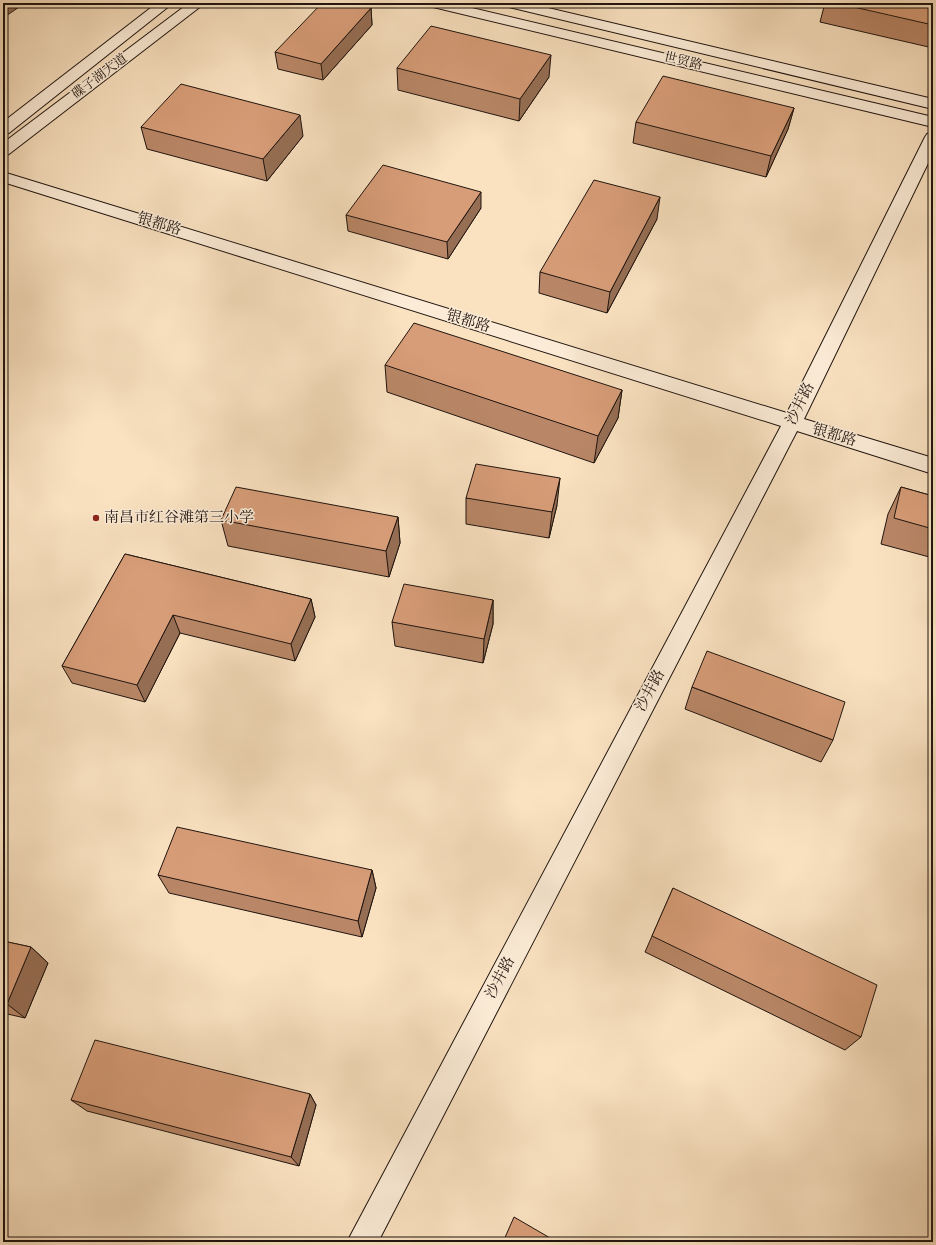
<svg xmlns="http://www.w3.org/2000/svg" width="936" height="1245" viewBox="0 0 936 1245" font-family="'Sorts Mill Goudy','Noto Serif SC',serif">
	<style>
		.lines { fill: none; stroke-linecap: round; stroke-linejoin: round }
		.secondary-casing { stroke: #1f140f; stroke-width: 2 }
		.secondary { fill: #fcecd7; fill-rule: evenodd }
		.wall { fill: #b98767; stroke: #1f140f }
		.shaded-wall { fill: #966e54; stroke: #1f140f }
		.building { fill: #d79d78; stroke: #1f140f }
		.poi-dot { fill: #8f2418; stroke: #fcecd7; stroke-width: 1.5 }
		.labels { text-anchor: middle; dominant-baseline: central; stroke-width: 3; stroke-linejoin: round; paint-order: stroke }
		.far-street-label { font-size: 13px; fill: #1f140f; stroke: #fcecd7 }
		.street-label { font-size: 15px; fill: #1f140f; stroke: #fcecd7 }
		.poi-label { font-size: 15px; fill: #1f140f; stroke: #fcecd7; text-anchor: start }
	</style>
	<rect width="100%" height="100%" fill="#fae2c1"/>
	<filter id="stains"><feTurbulence type="fractalNoise" baseFrequency=".005" numOctaves="4"/><feColorMatrix values="0 0 0 0 .2 0 0 0 0 .09 0 0 0 0 .02 0 0 0 .5 -.17"/></filter>
	<radialGradient id="worn" r=".72"><stop offset=".6" stop-color="#630" stop-opacity="0"/><stop offset="1" stop-color="#630" stop-opacity=".3"/></radialGradient>
	<g class="lines">
		<g class="secondary-casing">
			<g id="secondary">
				<polygon points="157,3 173,3 9,133 3,135 3,122"/>
				<polygon points="189,3 205,3 9,154 3,156 3,143"/>
				<polygon points="426,3 451,3 933,117 933,127 433,7 428,6"/>
				<polygon points="502,3 527,3 933,99 933,109 509,7 504,6"/>
				<polygon points="933,132 933,153 804,419 933,458 933,474 797,431 378,1242 347,1242 781,426 3,182 3,172 787,413 925,137 927,134"/>
			</g>
		</g>
		<use href="#secondary" class="secondary"/>
	</g>
	<g class="wall">
		<polygon points="825,3 933,3 933,48 820,22"/>
		<polygon points="371,8 372,25 323,80 278,69 275,52"/>
		<polygon points="397,68 549,77 519,121 398,90"/>
		<polygon points="794,108 788,129 766,177 633,143 636,122"/>
		<polygon points="141,127 303,136 267,181 147,149"/>
		<polygon points="481,208 448,259 348,231 346,215"/>
		<polygon points="657,219 607,313 539,293 540,272"/>
		<polygon points="385,365 622,390 618,418 594,463 387,392"/>
		<polygon points="901,487 933,496 933,558 881,544 888,514"/>
		<polygon points="466,498 557,505 549,538 466,524"/>
		<polygon points="398,517 400,543 389,577 228,546 221,520"/>
		<polygon points="125,554 311,599 315,617 295,661 180,633 145,702 72,683 62,666"/>
		<polygon points="493,600 493,624 483,663 395,646 392,622"/>
		<polygon points="692,687 833,740 821,762 685,709"/>
		<polygon points="372,870 376,888 362,937 169,893 158,875"/>
		<polygon points="673,888 861,1037 845,1050 645,952"/>
		<polygon points="3,941 31,947 48,963 25,1018 3,1013"/>
		<polygon points="310,1094 316,1105 299,1166 87,1111 71,1100"/>
	</g>
	<g class="shaded-wall">
		<polygon points="3,3 25,3 3,18"/>
		<polygon points="371,8 372,25 323,80 321,64"/>
		<polygon points="551,55 549,77 519,121 520,99"/>
		<polygon points="794,108 788,129 766,177 771,156"/>
		<polygon points="300,115 303,136 267,181 263,159"/>
		<polygon points="481,192 481,208 448,259 447,242"/>
		<polygon points="660,197 657,219 607,313 610,292"/>
		<polygon points="622,390 618,418 594,463 598,436"/>
		<polygon points="560,478 557,505 549,538 552,512"/>
		<polygon points="398,517 400,543 389,577 386,551"/>
		<polygon points="311,599 315,617 295,661 291,644"/>
		<polygon points="493,600 493,624 483,663 484,639"/>
		<polygon points="173,615 180,633 145,702 137,685"/>
		<polygon points="372,870 376,888 362,937 358,921"/>
		<polygon points="31,947 48,963 25,1018 7,1004"/>
		<polygon points="310,1094 316,1105 299,1166 291,1157"/>
	</g>
	<g class="building">
		<polygon points="322,3 351,3 371,8 321,64 275,52"/>
		<polygon points="836,3 933,3 933,25"/>
		<polygon points="431,26 551,55 520,99 397,68"/>
		<polygon points="663,76 794,108 771,156 636,122"/>
		<polygon points="181,84 300,115 263,159 141,127"/>
		<polygon points="383,165 481,192 447,242 346,215"/>
		<polygon points="594,180 660,197 610,292 540,272"/>
		<polygon points="414,323 622,390 598,436 385,365"/>
		<polygon points="476,464 560,478 552,512 466,498"/>
		<polygon points="236,487 398,517 386,551 221,520"/>
		<polygon points="901,487 933,496 933,529 894,518"/>
		<polygon points="125,554 311,599 291,644 173,615 137,685 62,666"/>
		<polygon points="404,584 493,600 484,639 392,622"/>
		<polygon points="707,651 845,702 833,740 692,687"/>
		<polygon points="177,827 372,870 358,921 158,875"/>
		<polygon points="673,888 877,985 861,1037 652,936"/>
		<polygon points="3,941 31,947 7,1004 3,1003"/>
		<polygon points="95,1040 310,1094 291,1157 71,1100"/>
		<polygon points="514,1217 557,1242 503,1242"/>
	</g>
	<circle class="poi-dot" cx="96" cy="518" r="4"/>
	<g class="labels">
		<g class="far-street-label">
			<text transform="translate(683 62) rotate(13)">世贸路</text>
			<text transform="translate(100 77) rotate(-37)">碟子湖大道</text>
		</g>
		<g class="street-label">
			<text transform="translate(159 225) rotate(17)">银都路</text>
			<text transform="translate(468 322) rotate(17)">银都路</text>
			<text transform="translate(801 404) rotate(-64)">沙井路</text>
			<text transform="translate(834 436) rotate(17)">银都路</text>
			<text transform="translate(651 691) rotate(-62)">沙井路</text>
			<text transform="translate(501 978) rotate(-62)">沙井路</text>
		</g>
		<g class="poi-label">
			<text x="104" y="518">南昌市红谷滩第三小学</text>
		</g>
	</g>
	<rect width="936" height="1245" fill="none" stroke="#fae2c1" stroke-width="16"/>
	<rect x="4" y="4" width="928" height="1237" fill="none" stroke="#1f140f" stroke-width="2"/>
	<rect x="8" y="8" width="920" height="1229" fill="none" stroke="#1f140f"/>
	<rect width="100%" height="100%" filter="url(#stains)"/>
	<rect width="100%" height="100%" fill="url(#worn)"/>
</svg>
